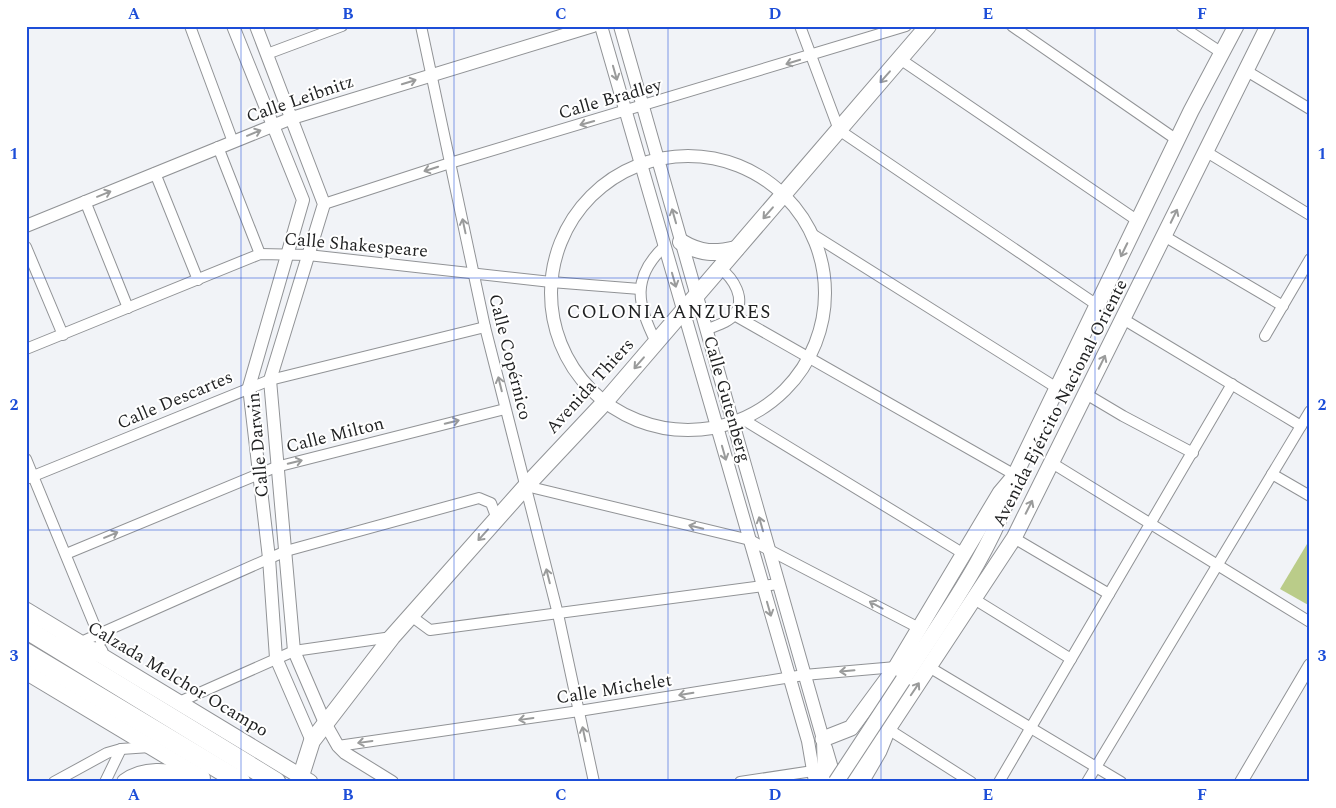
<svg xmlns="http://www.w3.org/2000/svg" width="1336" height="808" viewBox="0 0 1336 808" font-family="Spectral,serif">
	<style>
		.green { fill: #bacc89 }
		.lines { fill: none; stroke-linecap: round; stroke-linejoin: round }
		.minor-casing { stroke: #919396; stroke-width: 12 }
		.tertiary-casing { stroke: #919396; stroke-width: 14 }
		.secondary-casing { stroke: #919396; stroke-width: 17 }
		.primary-casing { stroke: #919396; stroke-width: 18 }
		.motorway-casing { stroke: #919396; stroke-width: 21 }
		.minor { stroke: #fff; stroke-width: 10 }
		.tertiary { stroke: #fff; stroke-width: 12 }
		.secondary { stroke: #fff; stroke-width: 15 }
		.primary { stroke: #fff; stroke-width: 16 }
		.motorway { stroke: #fff; stroke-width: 19 }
		.secondary-bridge-casing { stroke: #919396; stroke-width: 17; stroke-linecap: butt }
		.secondary-bridge { stroke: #fff; stroke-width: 15 }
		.oneway { stroke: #9a9b9b }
		.grid { fill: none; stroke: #1d4ed8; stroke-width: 1; stroke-opacity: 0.55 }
		.labels { text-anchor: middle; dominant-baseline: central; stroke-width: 4; stroke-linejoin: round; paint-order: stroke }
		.street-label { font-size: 18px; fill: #1f2021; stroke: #fff }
		.neighbourhood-label { font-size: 19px; letter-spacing: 1px; fill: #1f2021; stroke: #fff }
		.neatline { fill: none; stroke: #1d4ed8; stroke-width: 2 }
		.grid-label { font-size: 16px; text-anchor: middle; font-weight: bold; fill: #1d4ed8 }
	</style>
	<rect width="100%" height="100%" fill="#f1f3f7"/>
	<polygon class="green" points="1310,539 1310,606 1280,589"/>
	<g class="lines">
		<g class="minor-casing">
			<g id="minor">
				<polyline points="190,26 233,142"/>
				<polyline points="421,26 485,327 558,614 594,782"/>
				<polyline points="800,26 839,130 1097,305"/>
				<polyline points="1012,26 1177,140"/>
				<polyline points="1181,26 1222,53"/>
				<polyline points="267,54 342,26"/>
				<polyline points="900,59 1138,221"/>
				<polyline points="1245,70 1310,109"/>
				<polyline points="218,147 260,254"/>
				<polyline points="1205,151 1310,215"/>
				<polyline points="155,173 198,280"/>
				<polyline points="85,201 128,308"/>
				<polyline points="324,204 450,163 906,26"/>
				<polyline points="812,234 1057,388"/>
				<polyline points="1164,236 1283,306"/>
				<polyline points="26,247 63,335"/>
				<polyline points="734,315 1015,475"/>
				<polyline points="1123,319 1301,426"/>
				<path d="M 706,330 C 714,326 728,323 734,315 C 747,299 733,278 720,268"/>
				<polyline points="1265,336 1310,259"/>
				<path d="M 656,342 C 637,305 631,277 665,246"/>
				<polyline points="26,349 260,254 308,255 551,282 640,289"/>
				<polyline points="1086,394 1123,416 1193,453"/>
				<polyline points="744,420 964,554"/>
				<polyline points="26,459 101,641"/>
				<polyline points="1052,463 1310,622"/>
				<polyline points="1272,474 1310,496"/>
				<polyline points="26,479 270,380 485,327"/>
				<polyline points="526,486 750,540 919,628"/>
				<polyline points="1014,538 1109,594"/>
				<polyline points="66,554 276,467 505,409"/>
				<polyline points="974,599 1071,659"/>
				<polyline points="411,616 430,630 778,584"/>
				<polyline points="81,642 286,551 479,498 491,503 497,519"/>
				<polyline points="929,667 1121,782"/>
				<polyline points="179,702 294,651 392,637"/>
				<polyline points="888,729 971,782"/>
				<polyline points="338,746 579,711 804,675 896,667"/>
				<polyline points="54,782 107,753 121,749 150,747"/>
				<polyline points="105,782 121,749"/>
				<polyline points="740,782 813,771"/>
				<polyline points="999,782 1232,384"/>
				<polyline points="1087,782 1310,411"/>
			</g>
		</g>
		<g class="tertiary-casing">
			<g id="tertiary">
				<polyline points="233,26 303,200 249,387 269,558 276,658 312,741"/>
				<polyline points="256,26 324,204 270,380 294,651 325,723 338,746 345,753 392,782"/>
				<polyline points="601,26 808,741 815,782"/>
				<polyline points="620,26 823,739 824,782"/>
				<circle cx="688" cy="293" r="137"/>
				<polyline points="26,226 292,118 593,26"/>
				<polyline points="826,748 836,782"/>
				<polyline points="1241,782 1310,665"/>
			</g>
		</g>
		<g class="secondary-casing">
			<g id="secondary">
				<polyline points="26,610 310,782"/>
				<polyline points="26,672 201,777"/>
				<path d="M 903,680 C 942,619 997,545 1015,475 L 1191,111 L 1236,26"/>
				<polyline points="823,739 851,728 896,667 1000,493 1011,480"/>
				<polyline points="861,782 879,751 888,729 1014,538 1268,26"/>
			</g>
		</g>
		<g class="primary-casing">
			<g id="primary">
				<path d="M 681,242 C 701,254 715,254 736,249"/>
				<path d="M 125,782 C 148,765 176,774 202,778"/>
				<polyline points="299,782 312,741 392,637 526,486 604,403 928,26"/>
				<polyline points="847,782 888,729"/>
			</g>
		</g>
		<g class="motorway-casing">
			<g id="motorway">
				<polyline points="26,629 276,782"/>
				<polyline points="64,642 80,651 98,652"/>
				<polyline points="26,653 241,782"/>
			</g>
		</g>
		<use href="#minor" class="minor"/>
		<use href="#tertiary" class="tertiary"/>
		<use href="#secondary" class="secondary"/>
		<use href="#primary" class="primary"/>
		<use href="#motorway" class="motorway"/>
		<g class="secondary-bridge-casing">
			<polyline id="secondary-bridge" points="836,782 903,680"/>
		</g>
		<use href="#secondary-bridge" class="secondary-bridge"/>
	</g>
	<defs><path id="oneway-shaft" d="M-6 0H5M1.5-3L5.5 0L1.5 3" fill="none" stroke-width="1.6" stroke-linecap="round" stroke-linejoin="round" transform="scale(1.25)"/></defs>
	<g class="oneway">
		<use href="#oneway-shaft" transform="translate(793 62) rotate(163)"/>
		<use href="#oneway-shaft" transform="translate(615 73) rotate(74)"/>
		<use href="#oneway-shaft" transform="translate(885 77) rotate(131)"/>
		<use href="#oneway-shaft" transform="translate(409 82) rotate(-17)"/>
		<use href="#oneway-shaft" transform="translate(587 123) rotate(164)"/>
		<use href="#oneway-shaft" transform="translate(254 133) rotate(-22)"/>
		<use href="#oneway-shaft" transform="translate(431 169) rotate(162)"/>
		<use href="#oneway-shaft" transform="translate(104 194) rotate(-22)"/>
		<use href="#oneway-shaft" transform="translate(768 213) rotate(131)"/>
		<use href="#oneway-shaft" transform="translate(674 216) rotate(-106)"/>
		<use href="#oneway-shaft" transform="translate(1174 216) rotate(-64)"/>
		<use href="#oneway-shaft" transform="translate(464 226) rotate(-102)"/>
		<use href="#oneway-shaft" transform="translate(1124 250) rotate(116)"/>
		<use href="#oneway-shaft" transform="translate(674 280) rotate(74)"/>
		<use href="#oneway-shaft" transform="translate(1102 362) rotate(-64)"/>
		<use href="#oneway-shaft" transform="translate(639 363) rotate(131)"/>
		<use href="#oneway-shaft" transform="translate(500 384) rotate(-104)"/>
		<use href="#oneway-shaft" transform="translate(452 422) rotate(-14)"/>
		<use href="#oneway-shaft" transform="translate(724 453) rotate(74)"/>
		<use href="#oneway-shaft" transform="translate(295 462) rotate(-14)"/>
		<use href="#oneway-shaft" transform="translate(1029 507) rotate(-63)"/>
		<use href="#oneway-shaft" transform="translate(761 524) rotate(-106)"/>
		<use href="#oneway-shaft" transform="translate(696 527) rotate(-166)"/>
		<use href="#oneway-shaft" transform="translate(111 535) rotate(-23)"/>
		<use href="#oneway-shaft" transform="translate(483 535) rotate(132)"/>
		<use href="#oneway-shaft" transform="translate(548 576) rotate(-104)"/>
		<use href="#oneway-shaft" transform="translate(876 605) rotate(-152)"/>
		<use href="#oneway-shaft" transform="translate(769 609) rotate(74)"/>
		<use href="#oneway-shaft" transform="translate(847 671) rotate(175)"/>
		<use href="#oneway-shaft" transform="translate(915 689) rotate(-56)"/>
		<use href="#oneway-shaft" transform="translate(686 694) rotate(171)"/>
		<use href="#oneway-shaft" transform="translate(526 719) rotate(172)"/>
		<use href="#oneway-shaft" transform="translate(584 734) rotate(-102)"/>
		<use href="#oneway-shaft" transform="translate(365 742) rotate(172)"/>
	</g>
	<path class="grid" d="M 241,26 L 241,782M 454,26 L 454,782M 668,26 L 668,782M 881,26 L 881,782M 1095,26 L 1095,782M 26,278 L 1310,278M 26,530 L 1310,530"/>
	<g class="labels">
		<g class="street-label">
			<text transform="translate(300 99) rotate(-19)">Calle Leibnitz</text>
			<text transform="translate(610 99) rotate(-16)">Calle Bradley</text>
			<text transform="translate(356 245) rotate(5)">Calle Shakespeare</text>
			<text transform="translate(510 357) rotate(76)">Calle Copérnico</text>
			<text transform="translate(590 386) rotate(-48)">Avenida Thiers</text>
			<text transform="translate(727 399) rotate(74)">Calle Gutenberg</text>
			<text transform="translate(175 400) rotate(-23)">Calle Descartes</text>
			<text transform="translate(1060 403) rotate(-63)">Avenida Ejército Nacional Oriente</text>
			<text transform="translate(335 435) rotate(-14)">Calle Milton</text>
			<text transform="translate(258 445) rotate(-95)">Calle Darwin</text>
			<text transform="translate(178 679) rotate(31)">Calzada Melchor Ocampo</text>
			<text transform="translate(614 689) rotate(-9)">Calle Michelet</text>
		</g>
		<g class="neighbourhood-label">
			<text x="669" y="312">COLONIA ANZURES</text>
		</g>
	</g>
	<rect width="1336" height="808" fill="none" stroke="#ffffff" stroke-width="55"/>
	<rect x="28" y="28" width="1280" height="752" class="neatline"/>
	<g class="grid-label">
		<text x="134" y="19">A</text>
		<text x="348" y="19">B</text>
		<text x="561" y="19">C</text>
		<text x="775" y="19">D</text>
		<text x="988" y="19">E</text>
		<text x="1202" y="19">F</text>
		<text x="14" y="159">1</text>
		<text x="1322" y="159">1</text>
		<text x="14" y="410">2</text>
		<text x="1322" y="410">2</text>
		<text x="14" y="661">3</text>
		<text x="1322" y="661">3</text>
		<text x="134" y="800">A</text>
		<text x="348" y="800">B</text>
		<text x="561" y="800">C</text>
		<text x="775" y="800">D</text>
		<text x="988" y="800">E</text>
		<text x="1202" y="800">F</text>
	</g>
</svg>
